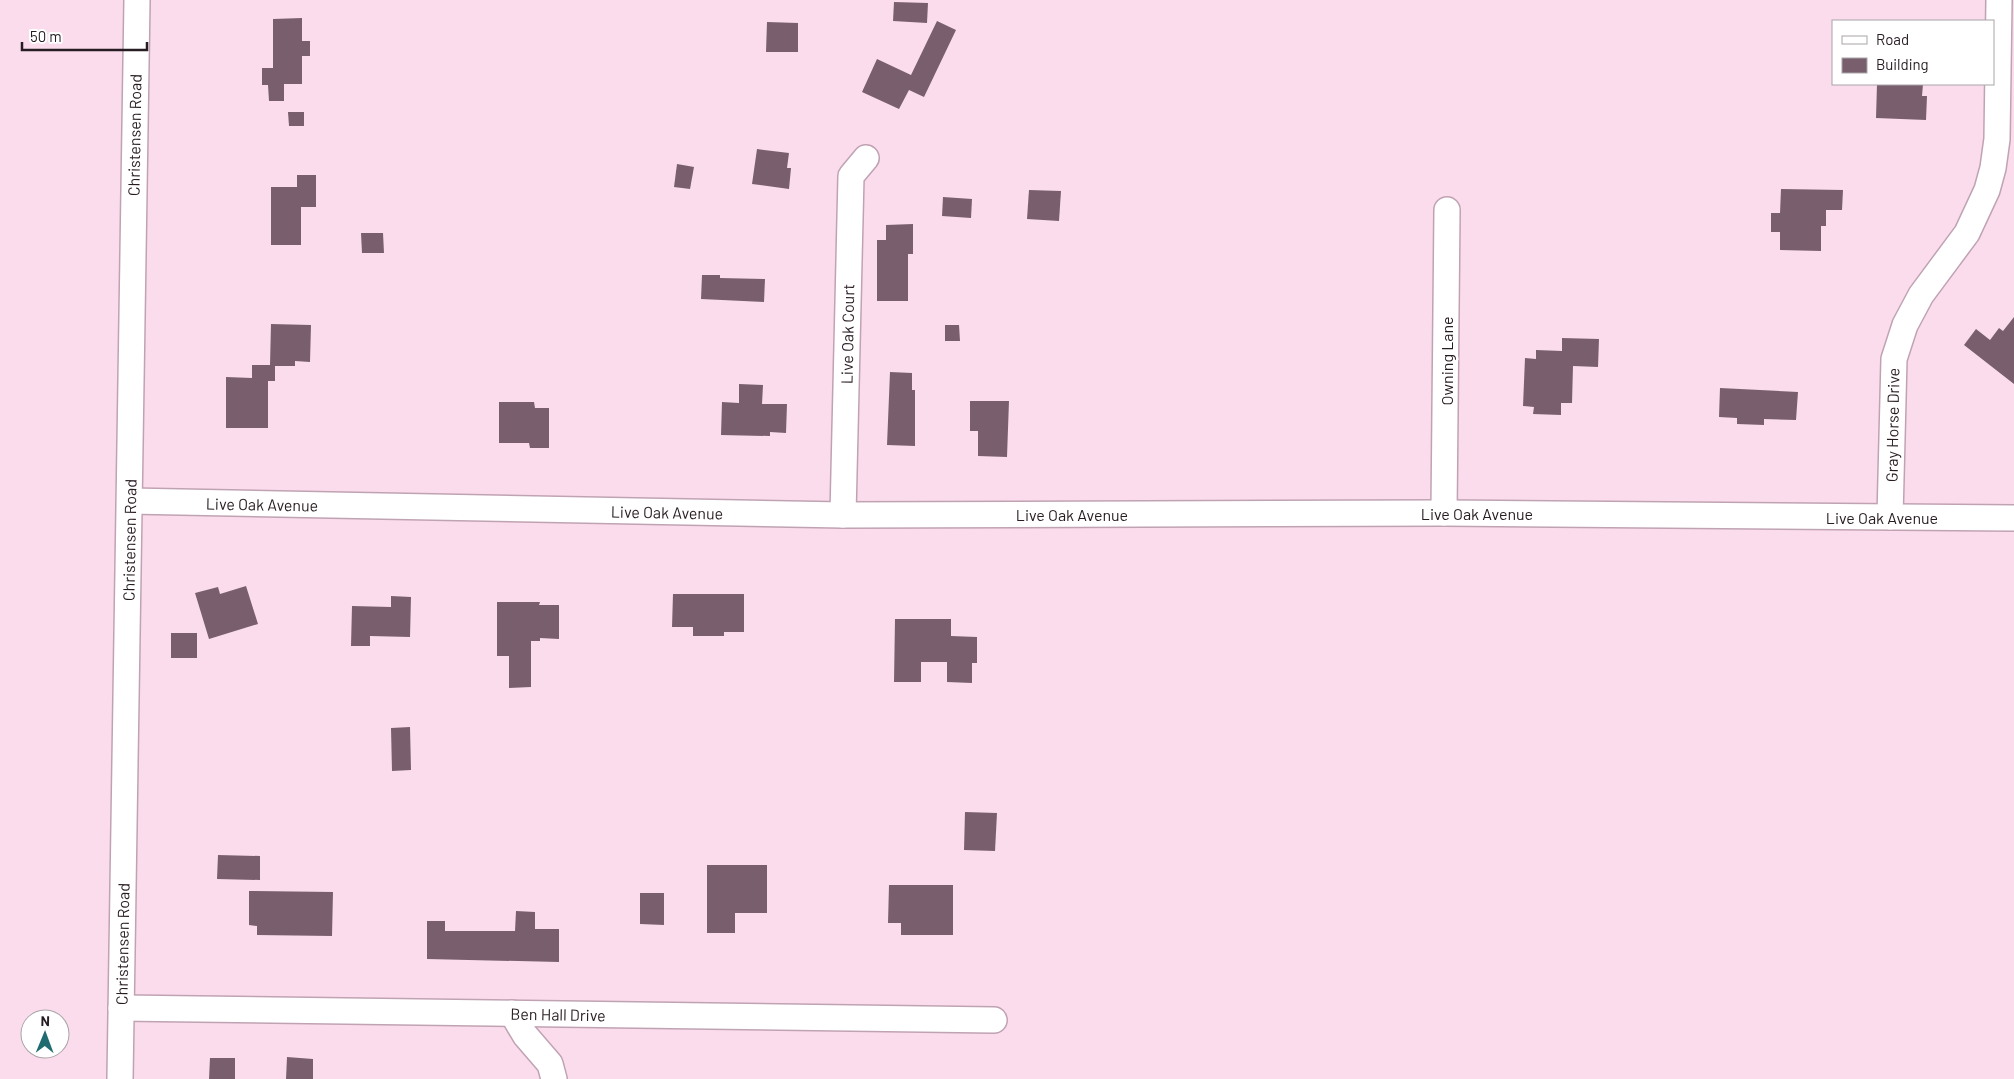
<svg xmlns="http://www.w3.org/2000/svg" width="2014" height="1079" viewBox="0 0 2014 1079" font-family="Barlow,sans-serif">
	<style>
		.building { fill: #795f6e }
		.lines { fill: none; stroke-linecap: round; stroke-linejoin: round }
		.minor-casing { stroke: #c0a3b3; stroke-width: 28 }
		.minor { stroke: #fff; stroke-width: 25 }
		.labels { text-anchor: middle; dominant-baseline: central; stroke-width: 5; stroke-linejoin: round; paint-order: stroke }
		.street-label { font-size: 16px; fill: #271c22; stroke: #fff }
	</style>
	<rect width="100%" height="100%" fill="#fadced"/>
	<g class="building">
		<polygon points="894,2 928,3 927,23 893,21"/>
		<polygon points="302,18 302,41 310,41 310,56 302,56 302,84 284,84 284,101 269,101 268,85 262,85 262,68 273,68 273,19"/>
		<polygon points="937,21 956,30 924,97 909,90 899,109 862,92 877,59 911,75"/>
		<polygon points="767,22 798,23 798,52 766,52"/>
		<polygon points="1877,84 1923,84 1922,96 1927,96 1926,120 1876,118"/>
		<polygon points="288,112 304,112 304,126 289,126"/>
		<polygon points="757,149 789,153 787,168 791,168 789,189 752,184"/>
		<polygon points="677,164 694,167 690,189 674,187"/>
		<polygon points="297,175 316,175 316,207 301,207 301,245 271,245 271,187 297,187"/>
		<polygon points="1781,189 1843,190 1842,210 1826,210 1826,226 1821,226 1821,251 1780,250 1780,232 1771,232 1771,213 1780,213"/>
		<polygon points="1029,190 1061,191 1059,221 1027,219"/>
		<polygon points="943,197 972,199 971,218 942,216"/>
		<polygon points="913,224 913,254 908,254 908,301 877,301 877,240 886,240 886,225"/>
		<polygon points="361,233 383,233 384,253 362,253"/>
		<polygon points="702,275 720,275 720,278 765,279 764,302 701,299"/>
		<polygon points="2014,317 2014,384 1964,345 1976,329 1990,340 1999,328 2003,331"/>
		<polygon points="271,324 311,325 310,362 295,361 295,366 275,366 275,381 268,381 268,428 226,428 226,377 252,378 252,365 270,365"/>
		<polygon points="945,325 959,325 960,341 945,341"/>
		<polygon points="1562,338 1599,339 1598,367 1573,366 1572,403 1561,403 1561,415 1533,414 1534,407 1523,406 1525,358 1536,359 1536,350 1562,351"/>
		<polygon points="890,372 912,373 912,390 915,390 915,446 887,445"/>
		<polygon points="739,384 763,385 762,404 787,404 786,433 770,432 770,436 721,435 722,402 739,403"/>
		<polygon points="1720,388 1798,392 1796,420 1764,419 1764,425 1737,424 1737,418 1719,417"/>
		<polygon points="970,401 1009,401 1007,457 978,456 978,431 970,431"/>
		<polygon points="499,402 534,402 535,408 549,408 549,448 530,448 529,443 499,443"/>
		<polygon points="246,586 258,624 209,639 195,593 218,587 220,594"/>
		<polygon points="673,594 744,594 744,632 724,632 724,636 693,636 693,627 672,627"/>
		<polygon points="391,596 411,597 410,637 370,636 370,646 351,646 352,606 391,607"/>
		<polygon points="497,602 540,602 539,605 559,605 559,639 540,638 540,641 531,641 531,687 509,688 509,656 497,656"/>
		<polygon points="895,619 951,619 951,636 977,637 977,663 972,663 972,683 947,682 947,662 921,662 921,682 894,682"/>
		<rect x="171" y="633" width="26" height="25"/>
		<polygon points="410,727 411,770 392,771 391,728"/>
		<polygon points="965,812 997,813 995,851 964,850"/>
		<polygon points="218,855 260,856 260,880 217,879"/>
		<polygon points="707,865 767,865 767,913 735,913 735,933 707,933"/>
		<polygon points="889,885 953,885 953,935 901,935 901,923 888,923"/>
		<polygon points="249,891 333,892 332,936 257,935 257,926 249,925"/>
		<polygon points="640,893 664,893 664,925 640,924"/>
		<polygon points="516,911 535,912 535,929 559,929 559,962 427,959 427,921 445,921 445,931 515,931"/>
		<polygon points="287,1057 313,1059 313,1079 286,1079"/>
		<polygon points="210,1058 235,1058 235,1079 209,1079"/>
	</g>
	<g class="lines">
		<g class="minor-casing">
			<g id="minor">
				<polyline points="130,501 843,515 1444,513 2014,518"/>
				<polyline points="1444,513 1447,210"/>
				<polyline points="843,515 851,176 866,158"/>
				<polyline points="1890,517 1894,359 1905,325 1921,295 1967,233 1987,190 1993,168 1997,139 1999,0"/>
				<polyline points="121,1008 994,1020"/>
				<polyline points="512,1013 525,1035 550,1064 554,1079"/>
				<polyline points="120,1079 137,0"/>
			</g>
		</g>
		<use href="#minor" class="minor"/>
	</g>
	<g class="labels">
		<g class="street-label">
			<text transform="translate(134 135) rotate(-89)">Christensen Road</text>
			<text transform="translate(847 334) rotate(-89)">Live Oak Court</text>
			<text transform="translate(1446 361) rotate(-90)">Owning Lane</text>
			<text transform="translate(1892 425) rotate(-89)">Gray Horse Drive</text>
			<text transform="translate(262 504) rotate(1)">Live Oak Avenue</text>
			<text transform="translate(667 512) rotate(1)">Live Oak Avenue</text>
			<text x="1477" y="513">Live Oak Avenue</text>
			<text x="1072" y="514">Live Oak Avenue</text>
			<text x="1882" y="517">Live Oak Avenue</text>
			<text transform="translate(129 540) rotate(-89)">Christensen Road</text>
			<text transform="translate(122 944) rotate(-89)">Christensen Road</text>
			<text transform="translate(558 1014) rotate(1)">Ben Hall Drive</text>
		</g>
	</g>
	<rect x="1832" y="20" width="162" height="65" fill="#ffffff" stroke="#a9a4a7"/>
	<rect x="1842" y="36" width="25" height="8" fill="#ffffff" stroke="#a9a4a7"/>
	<text x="1876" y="45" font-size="15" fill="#271c22">Road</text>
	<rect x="1842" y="58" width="25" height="15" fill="#795f6e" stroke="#a9a4a7"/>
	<text x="1876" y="70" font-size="15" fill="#271c22">Building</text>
	<g transform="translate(45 1034) rotate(1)"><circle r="24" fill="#ffffff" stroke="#a9a4a7"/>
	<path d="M0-4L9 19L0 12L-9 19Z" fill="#1f6b70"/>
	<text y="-8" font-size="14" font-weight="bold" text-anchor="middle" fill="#271c22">N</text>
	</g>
	<path d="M22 42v8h125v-8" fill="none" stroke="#271c22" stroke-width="2.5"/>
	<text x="30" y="42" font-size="15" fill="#271c22" stroke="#ffffff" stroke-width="4" paint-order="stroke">50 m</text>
</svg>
